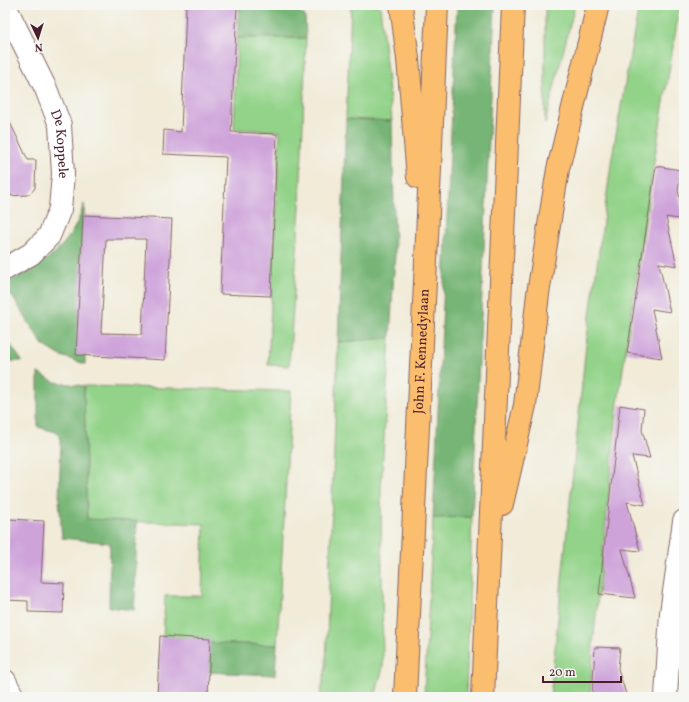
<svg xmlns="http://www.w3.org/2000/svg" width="689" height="702" viewBox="0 0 689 702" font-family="Vollkorn,serif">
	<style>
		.green { fill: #93d389; stroke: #6e795a }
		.forest { fill: #76b575; stroke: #606a50 }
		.building { fill: #cea3da; fill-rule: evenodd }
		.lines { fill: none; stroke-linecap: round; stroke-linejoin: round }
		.minor-casing { stroke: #846668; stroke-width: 24 }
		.major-casing { stroke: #846668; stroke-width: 24 }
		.minor { stroke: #fff; stroke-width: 22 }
		.major { stroke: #fbbd6e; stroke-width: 22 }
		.labels { text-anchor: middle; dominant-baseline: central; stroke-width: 4; stroke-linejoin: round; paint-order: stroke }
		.street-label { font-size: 14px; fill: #4a1f2b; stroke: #f6f6f2 }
	</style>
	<rect width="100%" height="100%" fill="#f6f6f2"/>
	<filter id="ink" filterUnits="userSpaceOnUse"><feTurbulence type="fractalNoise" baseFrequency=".025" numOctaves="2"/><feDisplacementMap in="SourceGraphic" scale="8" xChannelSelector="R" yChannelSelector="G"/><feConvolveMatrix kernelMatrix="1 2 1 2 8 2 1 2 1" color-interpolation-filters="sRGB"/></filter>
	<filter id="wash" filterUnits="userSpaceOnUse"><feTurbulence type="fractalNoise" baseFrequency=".012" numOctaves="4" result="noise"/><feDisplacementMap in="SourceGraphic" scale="16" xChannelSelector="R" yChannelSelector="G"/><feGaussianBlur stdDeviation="0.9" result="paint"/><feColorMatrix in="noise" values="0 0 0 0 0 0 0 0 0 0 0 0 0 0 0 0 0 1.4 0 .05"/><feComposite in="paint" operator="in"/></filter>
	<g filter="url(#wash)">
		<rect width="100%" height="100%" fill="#f1ebd8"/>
		<g class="green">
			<polygon points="351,5 380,5 392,121 346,119"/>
			<polygon points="545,5 575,5 545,124"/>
			<polygon points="639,5 680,5 654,162 618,402 593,644 590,697 550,697 586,345 612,157"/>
			<polygon points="237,38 306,38 300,207 289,366 268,365 280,131 234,129"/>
			<polygon points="390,338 381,489 383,667 375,697 320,697 326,665 338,342"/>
			<polygon points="84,386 291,391 277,645 163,642 165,596 202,596 204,524 87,520"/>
			<polygon points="472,517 466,697 424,697 433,518"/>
		</g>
		<g class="forest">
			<polygon points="239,5 290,5 305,16 306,38 237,38"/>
			<polygon points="457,5 495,5 472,517 433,518"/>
			<polygon points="346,119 392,121 395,254 390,338 338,342"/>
			<path d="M 84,204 L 85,364 L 61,356 L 43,345 L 5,285 L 5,284 C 44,263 71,249 84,204 Z"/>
			<polygon points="5,337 22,361 5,361"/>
			<polygon points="38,373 55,382 84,386 87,519 137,521 135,595 134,610 109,607 110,543 62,538 59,500 61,439 56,432 38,427"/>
			<polygon points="206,643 277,645 275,675 204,672"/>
		</g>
		<g id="blocks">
			<g class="building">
				<polygon points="186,6 237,7 231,132 277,134 271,296 220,294 226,157 163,154 164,130 181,132"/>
				<polygon points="5,112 28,160 36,160 35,188 31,193 27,195 5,196"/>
				<polygon points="656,166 681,170 678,190 684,220 666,217 677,266 659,263 670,312 652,309 662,358 627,353"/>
				<path d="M 83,215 L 172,219 L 165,360 L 76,355 ZM 106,239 L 146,239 L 142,334 L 101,333 Z"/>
				<polygon points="620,405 644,409 642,430 650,458 632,456 645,505 627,502 640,551 622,549 635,598 599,594"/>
				<polygon points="9,519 44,521 41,582 64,583 63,613 28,612 28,601 5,600"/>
				<polygon points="160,636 210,639 208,697 157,697"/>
				<polygon points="595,647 620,648 618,669 627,697 592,697"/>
			</g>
		</g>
	</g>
	<g filter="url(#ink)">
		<use href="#blocks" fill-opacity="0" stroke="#846668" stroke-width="1"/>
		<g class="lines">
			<g class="minor-casing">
				<g id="minor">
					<path id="s1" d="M 5,6 L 46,89 L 60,125 L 63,174 L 60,209 L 49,236 L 31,254 L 5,269"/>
					<polyline points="5,681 13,697"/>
					<polyline points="666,697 671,613 684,521"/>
				</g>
			</g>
			<g class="major-casing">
				<g id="major">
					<polyline points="401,5 408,59 418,177"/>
					<polyline points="502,504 525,405 538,294 558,169 598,5"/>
					<path id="s2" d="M 405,697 L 426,261 L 437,5"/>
					<polyline points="483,697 513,5"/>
				</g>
			</g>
			<use href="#minor" class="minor"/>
			<use href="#major" class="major"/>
		</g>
	</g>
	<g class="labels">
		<g class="street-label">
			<text stroke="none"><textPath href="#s1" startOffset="150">De Koppele</textPath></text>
			<text stroke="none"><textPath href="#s2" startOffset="346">John F. Kennedylaan</textPath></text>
		</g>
	</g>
	<rect width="689" height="702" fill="none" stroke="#f6f6f2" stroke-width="20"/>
	<g transform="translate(38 38) rotate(176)" stroke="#f6f6f2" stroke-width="3" paint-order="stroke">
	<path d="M0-3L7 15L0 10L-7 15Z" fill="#4a1f2b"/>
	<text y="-6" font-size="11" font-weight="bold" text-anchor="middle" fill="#4a1f2b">N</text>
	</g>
	<path d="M543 676v6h78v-6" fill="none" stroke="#4a1f2b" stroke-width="2"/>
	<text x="549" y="676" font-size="12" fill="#4a1f2b" stroke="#f6f6f2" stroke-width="3" paint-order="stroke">20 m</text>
</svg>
